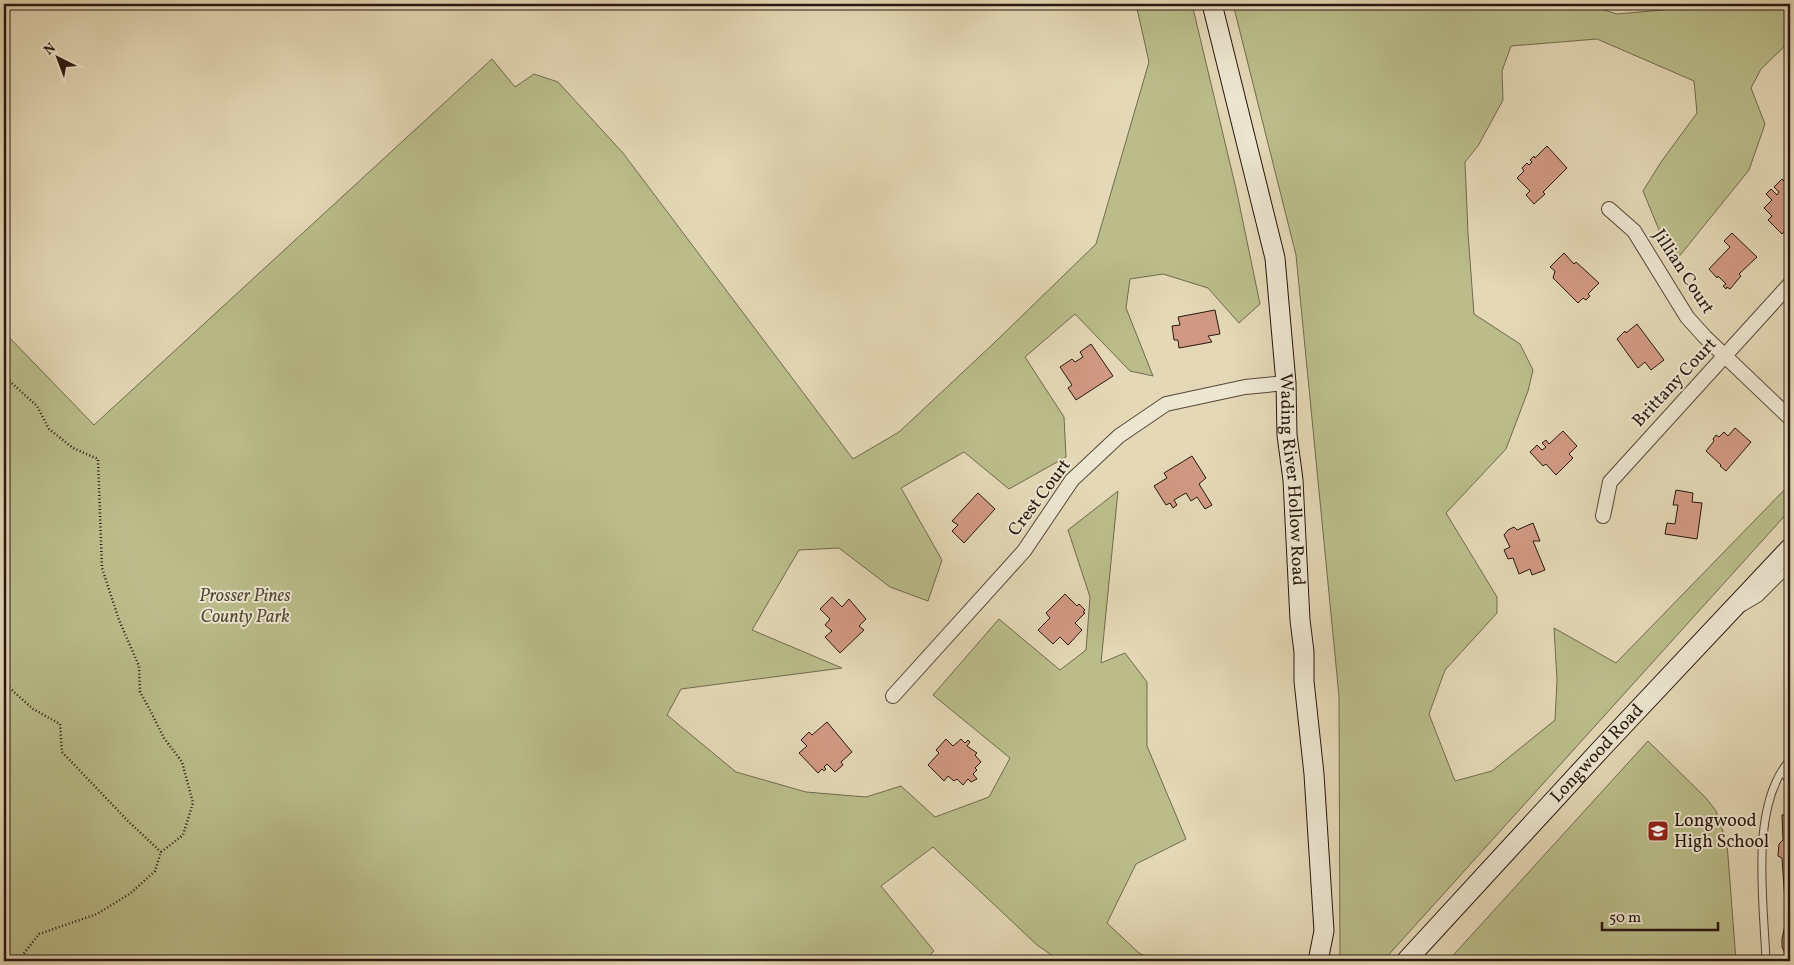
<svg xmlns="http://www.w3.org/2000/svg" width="1794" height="965" viewBox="0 0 1794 965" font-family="Vollkorn,serif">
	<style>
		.green { fill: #babd8a; stroke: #716a4d }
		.building { fill: #d19983; stroke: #281710 }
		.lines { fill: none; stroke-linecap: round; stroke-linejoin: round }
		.lane-casing { stroke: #57473a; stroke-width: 9 }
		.street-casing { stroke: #57473a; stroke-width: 16 }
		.secondary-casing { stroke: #281710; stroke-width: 21 }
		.path { stroke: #281710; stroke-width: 2.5; stroke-dasharray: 1 2.5; stroke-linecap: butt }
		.lane { stroke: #ede6d0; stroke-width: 7 }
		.street { stroke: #ede6d0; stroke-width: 14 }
		.secondary { stroke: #ede6d0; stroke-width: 19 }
		.labels { text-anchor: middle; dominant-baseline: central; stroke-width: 4; stroke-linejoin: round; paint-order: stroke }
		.street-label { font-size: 18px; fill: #281710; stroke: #ede6d0 }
		.park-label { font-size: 18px; font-style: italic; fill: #544935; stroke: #ede6d0 }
		.poi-label { font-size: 18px; fill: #281710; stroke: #ede6d0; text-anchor: start }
	</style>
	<rect width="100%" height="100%" fill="#e4d8b6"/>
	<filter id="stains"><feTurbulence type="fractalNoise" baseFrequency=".004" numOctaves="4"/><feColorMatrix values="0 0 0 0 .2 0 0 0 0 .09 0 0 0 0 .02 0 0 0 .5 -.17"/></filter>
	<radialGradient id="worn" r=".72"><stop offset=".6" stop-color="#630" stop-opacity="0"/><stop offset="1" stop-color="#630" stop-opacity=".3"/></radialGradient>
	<g class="green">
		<polygon points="1136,4 1192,4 1237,193 1260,304 1239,323 1208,288 1163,274 1130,279 1126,308 1153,376 1130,371 1075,314 1025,357 1064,417 1066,457 1009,489 964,452 901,488 942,560 928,601 890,587 839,548 799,550 752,630 842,668 681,689 667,715 736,772 806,792 866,797 901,786 935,817 989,797 1010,758 933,695 999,619 1060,670 1086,650 1090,597 1068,530 1118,491 1101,663 1125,653 1147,682 1147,746 1186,839 1136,864 1107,923 1139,953 1157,961 1060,961 1037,945 933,847 881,886 934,951 924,961 4,961 4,332 94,425 492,59 515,87 534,74 558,82 623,153 853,459 899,432 994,343 1096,244 1149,62"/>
		<polygon points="1233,4 1584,4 1617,14 1674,9 1680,4 1790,4 1790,41 1761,69 1751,88 1765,124 1749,170 1673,264 1643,191 1661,162 1697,113 1694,81 1597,39 1511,46 1502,71 1503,100 1478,146 1465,162 1468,233 1474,314 1520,344 1533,370 1528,391 1506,449 1446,513 1497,597 1497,613 1445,670 1429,714 1455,781 1492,771 1555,720 1557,680 1554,628 1616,663 1790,484 1790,510 1383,961 1340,961 1339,696 1296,255"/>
		<polygon points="1648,741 1706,798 1716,811 1727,843 1736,961 1448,961"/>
	</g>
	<g class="building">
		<polygon points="1547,146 1567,168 1543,192 1545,194 1534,204 1526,195 1530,191 1517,178 1524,171 1522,168 1527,163 1529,165 1532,162 1530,160 1534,156 1535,158"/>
		<polygon points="1782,179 1786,183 1790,180 1790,225 1782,234 1768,220 1772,216 1764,208 1772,200 1766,194 1771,189 1777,195 1779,192 1774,187"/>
		<polygon points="1732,233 1757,257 1739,274 1741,276 1730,289 1727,287 1726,289 1723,286 1726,284 1718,276 1717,278 1709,269 1730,247 1724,241"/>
		<polygon points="1564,253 1574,264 1576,262 1599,283 1588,294 1590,296 1586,300 1583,298 1578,303 1553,278 1555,271 1550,267"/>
		<polygon points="1215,310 1220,334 1208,336 1212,342 1179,348 1178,340 1174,340 1172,326 1180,325 1178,317"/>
		<polygon points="1637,324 1664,360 1651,370 1645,362 1638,368 1617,339 1625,331 1626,333"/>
		<polygon points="1091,344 1113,376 1076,400 1068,388 1072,385 1060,367 1072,359 1075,362 1083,357 1080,352"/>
		<polygon points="1735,428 1751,442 1726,471 1720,466 1721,465 1706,451 1714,441 1713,439 1716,435 1719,437 1724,432 1728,436"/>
		<polygon points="1563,431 1577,446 1569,454 1573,458 1556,475 1546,464 1543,466 1530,452 1537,445 1542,450 1546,447 1542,443 1546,440 1549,444"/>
		<polygon points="1192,456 1206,478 1199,484 1212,505 1205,509 1197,497 1191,501 1186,493 1174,500 1177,505 1173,508 1170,503 1166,505 1154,486 1167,478 1164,473"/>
		<polygon points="1676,490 1693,493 1692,502 1702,503 1697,539 1665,534 1667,523 1675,524 1678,505 1673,505"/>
		<polygon points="978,493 995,509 964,543 952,531 958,525 952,521"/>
		<polygon points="1533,523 1540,541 1533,541 1545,570 1532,575 1530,569 1519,574 1513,558 1508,559 1504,550 1510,547 1504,535 1508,530 1514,527 1517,530"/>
		<polygon points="1065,594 1077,606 1079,604 1085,610 1083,612 1085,613 1075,623 1082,630 1068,645 1060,637 1053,644 1038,630 1050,618 1046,613"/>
		<polygon points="832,597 842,607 849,599 866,619 859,626 864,630 840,653 825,637 832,631 825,625 830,619 820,609"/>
		<polygon points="827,722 852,752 841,762 843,765 835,772 827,764 824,767 826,769 824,771 822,769 818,773 799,753 807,746 801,740 809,732 812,735"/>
		<polygon points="946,739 953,746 961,739 965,743 968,740 970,742 967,746 977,753 975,755 981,762 975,768 977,770 973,774 977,779 971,782 968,779 963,785 957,779 954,781 948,776 944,781 928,765 939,753 936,750"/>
		<polygon points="1790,814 1790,906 1785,902 1782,858 1778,856 1779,844 1783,840 1782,815"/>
		<polygon points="1790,916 1790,961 1789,961 1782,947 1782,939 1785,925 1788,917"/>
	</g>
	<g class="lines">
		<g class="lane-casing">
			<g id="lane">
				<polyline points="1744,607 1759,598 1790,567"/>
				<polyline points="1782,772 1790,780"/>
				<path d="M 1766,961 C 1764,903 1749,806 1790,760"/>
			</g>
		</g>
		<g class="street-casing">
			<g id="street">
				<polyline points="1609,209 1634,231 1687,317 1705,337 1790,418"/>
				<polyline points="1603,516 1610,482 1790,284"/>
				<polyline points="893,696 1024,551 1072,480 1119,436 1166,404 1245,387 1286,383"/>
			</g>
		</g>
		<g class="secondary-casing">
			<g id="secondary">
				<path id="s1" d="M 1212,4 L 1275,258 L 1286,383 L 1287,435 L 1293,480 L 1300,620 L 1304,652 L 1304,681 L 1314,774 L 1324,931 L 1318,961"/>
				<path id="s2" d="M 1406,961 L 1600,750 L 1790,548"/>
			</g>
		</g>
		<g class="path">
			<polyline points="4,376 37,406 49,429 73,448 98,459 102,568 119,620 139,666 140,692 150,710 164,738 182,762 193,803 183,835 161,852 155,871 131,893 97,914 39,934 18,961"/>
			<polyline points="4,683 33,709 60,724 62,752 128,821 161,852"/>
		</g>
		<use href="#lane" class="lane"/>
		<use href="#street" class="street"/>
		<use href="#secondary" class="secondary"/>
	</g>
	<defs>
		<g id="school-square" transform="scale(1.125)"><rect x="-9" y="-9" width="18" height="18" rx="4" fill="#8f2418" stroke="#ede6d0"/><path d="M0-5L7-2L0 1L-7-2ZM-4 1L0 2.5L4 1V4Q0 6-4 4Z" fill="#fff"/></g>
	</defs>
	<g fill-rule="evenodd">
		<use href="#school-square" x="1658" y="831"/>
	</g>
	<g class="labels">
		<g class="street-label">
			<text transform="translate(1683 272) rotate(57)">Jillian Court</text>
			<text transform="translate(1675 383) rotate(-47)">Brittany Court</text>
			<text stroke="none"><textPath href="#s1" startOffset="484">Wading River Hollow Road</textPath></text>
			<text transform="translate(1040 498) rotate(-53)">Crest Court</text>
			<text stroke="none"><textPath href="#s2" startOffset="282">Longwood Road</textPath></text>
		</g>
		<g class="park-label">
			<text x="245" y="596">Prosser Pines<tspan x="245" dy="21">County Park</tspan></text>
		</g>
		<g class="poi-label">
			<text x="1674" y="821">Longwood<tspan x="1674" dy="21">High School</tspan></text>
		</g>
	</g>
	<rect width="1794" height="965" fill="none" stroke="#e4d8b6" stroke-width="20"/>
	<rect x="5" y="5" width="1784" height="955" fill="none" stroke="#281710" stroke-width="2.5"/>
	<rect x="10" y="10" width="1774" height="945" fill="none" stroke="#281710"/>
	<g transform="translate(58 58) rotate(318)" stroke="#ede6d0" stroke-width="4" paint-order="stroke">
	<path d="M0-4L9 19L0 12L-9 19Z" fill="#281710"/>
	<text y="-8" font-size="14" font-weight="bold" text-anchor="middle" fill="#281710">N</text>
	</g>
	<path d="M1602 922v8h116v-8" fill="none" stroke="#281710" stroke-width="2.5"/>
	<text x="1609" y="922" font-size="15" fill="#281710" stroke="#ede6d0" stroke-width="4" paint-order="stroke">50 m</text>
	<rect width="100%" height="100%" filter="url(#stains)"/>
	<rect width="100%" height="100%" fill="url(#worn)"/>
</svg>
